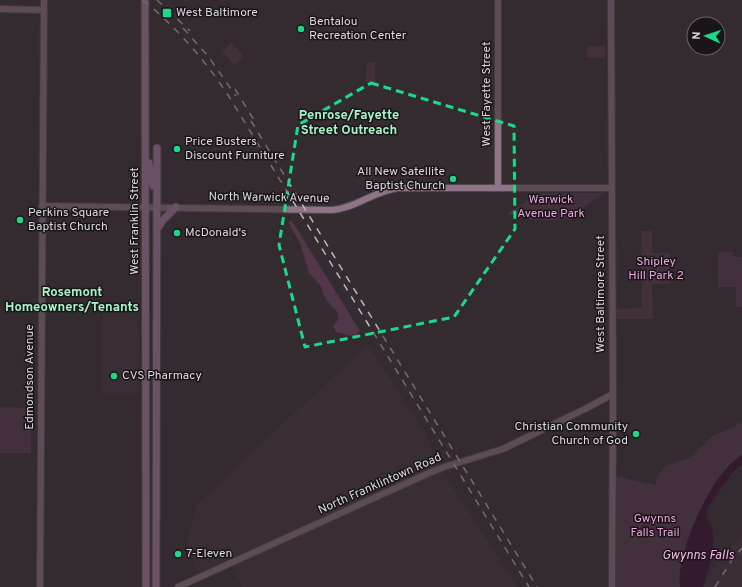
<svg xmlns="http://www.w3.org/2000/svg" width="742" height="587" viewBox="0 0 742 587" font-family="Overpass,sans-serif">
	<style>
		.built { fill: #40323c }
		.green { fill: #52364a }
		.water { fill: #320729 }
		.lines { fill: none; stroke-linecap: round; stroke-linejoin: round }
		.secondary-casing { stroke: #514b4f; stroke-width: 8 }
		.primary-casing { stroke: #514b4f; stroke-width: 9 }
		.secondary { stroke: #8f7487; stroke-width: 6 }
		.primary { stroke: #ac7fa0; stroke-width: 7 }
		.rail { stroke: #bdb8bb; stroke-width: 1.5; stroke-dasharray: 7 7; stroke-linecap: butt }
		.marked { fill: none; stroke: #1ad988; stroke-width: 3; stroke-dasharray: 8 5; stroke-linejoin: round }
		.poi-dot { fill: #1ad988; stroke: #191518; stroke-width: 1.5 }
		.labels { text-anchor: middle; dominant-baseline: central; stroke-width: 3; stroke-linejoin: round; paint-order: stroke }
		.poi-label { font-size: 12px; fill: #ddd8db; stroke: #191518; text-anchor: start }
		.street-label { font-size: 12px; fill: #ddd8db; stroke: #191518 }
		.park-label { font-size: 12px; fill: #f0a5db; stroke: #191518 }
		.neighbourhood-label { font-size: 13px; font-weight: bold; fill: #a7f5c6; stroke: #191518 }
		.water-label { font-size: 13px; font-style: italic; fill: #f7b9e4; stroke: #191518 }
	</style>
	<rect width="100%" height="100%" fill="#342c31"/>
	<g class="built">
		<polygon points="103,312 138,312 138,395 102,395"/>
		<polygon points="368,345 425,433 436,460 445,476 517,587 242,587 230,559 198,572 187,547 197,504"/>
		<polygon points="742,534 742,587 703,587 719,560"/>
	</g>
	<g class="green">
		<polygon points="232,43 244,57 234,65 222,51"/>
		<polygon points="587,46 605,46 605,58 587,57"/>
		<polygon points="367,62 375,62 375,82 366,82"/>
		<path d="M 537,193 L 604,193 C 592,201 580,211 567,217 C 550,225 526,218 508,214 Z"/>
		<polygon points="292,221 360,331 355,337 336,332 333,326 339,318 337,311 331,306 324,296 321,286 309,273 300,243 288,222"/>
		<polygon points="641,231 652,231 652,253 670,253 671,284 652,284 653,319 617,319 617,309 642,308"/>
		<polygon points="722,252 733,252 733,257 742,257 742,307 736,307 736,287 718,287 718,254"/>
		<polygon points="0,407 31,408 31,453 0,453"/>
		<polygon points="742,423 742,461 709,499 688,587 616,587 616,476 656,485 657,477 665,467 672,463 689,458 714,435 737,426 737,424"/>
	</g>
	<path class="water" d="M 742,455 L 742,464 L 733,472 L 708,507 C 705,519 708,518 712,528 C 714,532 713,539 713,544 C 713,558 707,573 703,587 L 680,587 C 675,553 712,472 742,455 Z"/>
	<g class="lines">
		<g class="secondary-casing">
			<g id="secondary">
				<polyline points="611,0 613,401 612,587"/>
				<polyline points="0,9 44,10"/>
				<polyline points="498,187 498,0"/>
				<path d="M 42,206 L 332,210 C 356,208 374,191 398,188 L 612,188"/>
				<polyline points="40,587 44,0"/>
				<polyline points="178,587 429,473 444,467 503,449 585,409 613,394"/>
			</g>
		</g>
		<g class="primary-casing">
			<g id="primary">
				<polyline points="145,0 146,587"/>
				<polyline points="149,163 153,186"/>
				<polyline points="157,229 163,220 176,207"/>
				<polyline points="156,587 157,148"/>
			</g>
		</g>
		<use href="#secondary" class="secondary"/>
		<use href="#primary" class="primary"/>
		<g class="rail">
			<path d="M 143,0 C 177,28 204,59 228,95 L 529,587"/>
			<polyline points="157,0 190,31"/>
			<polyline points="183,28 208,56 236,96"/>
			<polyline points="235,89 257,125"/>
			<polyline points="251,121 537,587"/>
			<polyline points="715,587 732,560 742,548"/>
		</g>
	</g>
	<path d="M0 0H742V587H0ZM 371,83 L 514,126 L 515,229 L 454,317 L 305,347 L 279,245 L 298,125 Z" fill="#342c31" fill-opacity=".55" fill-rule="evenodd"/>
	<path class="marked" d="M 371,83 L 514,126 L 515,229 L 454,317 L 305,347 L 279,245 L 298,125 Z"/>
	<g class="poi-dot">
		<rect x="162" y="8" width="10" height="10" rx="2"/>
		<circle cx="301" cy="29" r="4"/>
		<circle cx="177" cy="149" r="4"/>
		<circle cx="453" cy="179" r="4"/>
		<circle cx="20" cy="220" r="4"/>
		<circle cx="177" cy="233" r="4"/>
		<circle cx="114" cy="376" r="4"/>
		<circle cx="636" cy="434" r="4"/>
		<circle cx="178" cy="554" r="4"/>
	</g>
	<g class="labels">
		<g class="poi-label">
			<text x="176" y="13">West Baltimore</text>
			<text x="309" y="22">Bentalou<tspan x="309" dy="14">Recreation Center</tspan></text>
			<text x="185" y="142">Price Busters<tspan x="185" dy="14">Discount Furniture</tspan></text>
			<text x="445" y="172" text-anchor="end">All New Satellite<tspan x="445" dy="14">Baptist Church</tspan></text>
			<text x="28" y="213">Perkins Square<tspan x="28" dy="14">Baptist Church</tspan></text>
			<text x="185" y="233">McDonald's</text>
			<text x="122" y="376">CVS Pharmacy</text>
			<text x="628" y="427" text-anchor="end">Christian Community<tspan x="628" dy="14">Church of God</tspan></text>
			<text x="186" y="554">7-Eleven</text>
		</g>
		<g class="street-label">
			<text transform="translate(487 94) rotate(-90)">West Fayette Street</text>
			<text transform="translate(269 198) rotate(1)">North Warwick Avenue</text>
			<text transform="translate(135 221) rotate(-90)">West Franklin Street</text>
			<text transform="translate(601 294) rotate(-90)">West Baltimore Street</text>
			<text transform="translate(30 377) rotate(-90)">Edmondson Avenue</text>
			<text transform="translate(380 484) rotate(-24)">North Franklintown Road</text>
		</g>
		<g class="park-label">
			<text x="551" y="200">Warwick<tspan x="551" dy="14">Avenue Park</tspan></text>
			<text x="656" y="262">Shipley<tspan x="656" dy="14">Hill Park 2</tspan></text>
			<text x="655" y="519">Gwynns<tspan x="655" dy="14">Falls Trail</tspan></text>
		</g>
		<g class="neighbourhood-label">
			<text x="349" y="116">Penrose/Fayette<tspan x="349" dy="15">Street Outreach</tspan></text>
			<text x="72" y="293">Rosemont<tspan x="72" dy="15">Homeowners/Tenants</tspan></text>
		</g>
		<g class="water-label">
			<text x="698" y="556">Gwynns Falls</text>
		</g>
	</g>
	<g transform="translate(706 36) rotate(273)"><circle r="19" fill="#191518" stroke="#676366"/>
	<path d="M0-3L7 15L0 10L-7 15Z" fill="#1ad988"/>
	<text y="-6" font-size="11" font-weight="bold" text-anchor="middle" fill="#ddd8db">N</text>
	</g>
</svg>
